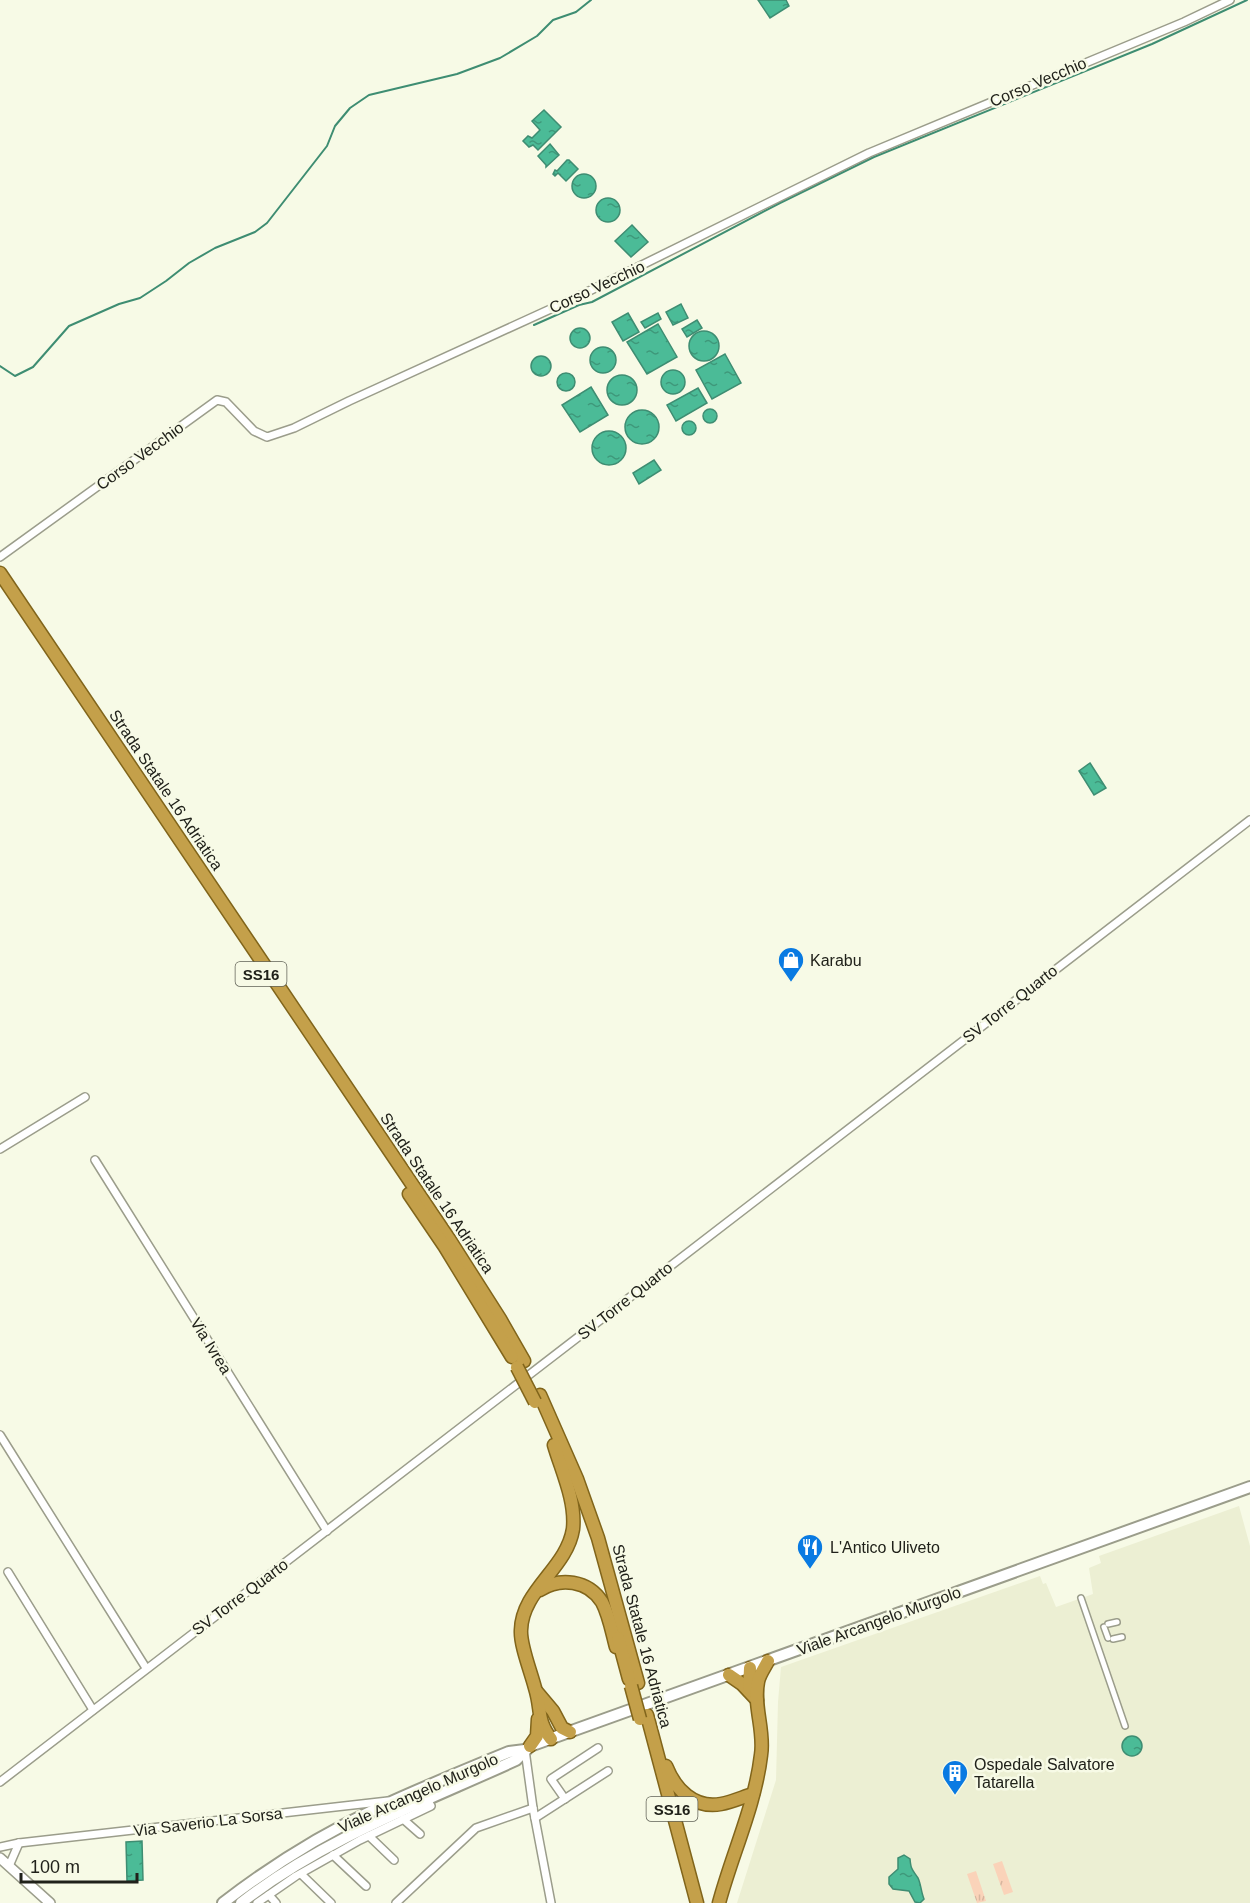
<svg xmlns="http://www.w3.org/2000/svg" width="1250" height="1903" viewBox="0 0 1250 1903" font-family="Helvetica,sans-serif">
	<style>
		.built { fill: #ecefd3 }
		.grass { fill: url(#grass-tufts) }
		.water { fill: url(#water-ripples); stroke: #3e8d72; stroke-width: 1.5 }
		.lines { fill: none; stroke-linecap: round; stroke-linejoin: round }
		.stream { stroke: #3e8d72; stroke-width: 2 }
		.pedestrian-casing { stroke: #9b9d8b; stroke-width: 8 }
		.minor-casing { stroke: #9b9d8b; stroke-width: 10 }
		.tertiary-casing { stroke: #9b9d8b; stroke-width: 12 }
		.secondary-casing { stroke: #9b9d8b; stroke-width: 14 }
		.trunk-casing { stroke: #81651b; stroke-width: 15 }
		.pedestrian { stroke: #fff; stroke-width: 5 }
		.minor { stroke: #fff; stroke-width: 7 }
		.tertiary { stroke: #fff; stroke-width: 9 }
		.secondary { stroke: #fff; stroke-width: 10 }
		.trunk { stroke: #c4a04a; stroke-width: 12 }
		.trunk-bridge-casing { stroke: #81651b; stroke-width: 15; stroke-linecap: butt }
		.trunk-bridge { stroke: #c4a04a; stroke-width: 12 }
		.labels { text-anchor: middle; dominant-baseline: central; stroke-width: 5; stroke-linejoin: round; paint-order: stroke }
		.shield { fill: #f7fae6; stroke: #606257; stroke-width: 1.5 }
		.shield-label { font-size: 15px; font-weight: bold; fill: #20211a }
		.street-label { font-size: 16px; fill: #20211a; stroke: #f7fae6 }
		.poi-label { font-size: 16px; fill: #20211a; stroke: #f7fae6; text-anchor: start }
	</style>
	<defs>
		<pattern id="grass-tufts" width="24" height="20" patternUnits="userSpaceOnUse" patternTransform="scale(1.5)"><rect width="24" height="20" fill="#fad3b9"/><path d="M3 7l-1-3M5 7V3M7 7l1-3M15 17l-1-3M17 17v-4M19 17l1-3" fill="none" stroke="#d6b59e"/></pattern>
		<pattern id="water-ripples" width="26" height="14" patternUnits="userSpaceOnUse" patternTransform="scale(1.5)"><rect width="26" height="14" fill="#4bbb97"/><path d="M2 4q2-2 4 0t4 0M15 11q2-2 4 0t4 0" fill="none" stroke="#3e987a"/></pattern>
	</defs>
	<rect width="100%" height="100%" fill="#f7fae6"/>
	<polygon class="built" points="1239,1506 1250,1546 1250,1903 737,1903 776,1780 778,1702 781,1667 1040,1576 1043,1584 1046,1583 1056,1607 1093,1594 1089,1568 1101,1563 1099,1556"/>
	<g class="grass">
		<polygon points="1002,1861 1013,1892 1004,1895 993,1864"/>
		<polygon points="976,1871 986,1901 977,1903 967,1874"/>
	</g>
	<g class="water">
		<polygon points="758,0 786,0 789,6 770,18"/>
		<polygon points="544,110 561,127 538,150 533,145 529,147 523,141 528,136 532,138 540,130 532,121"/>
		<polygon points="550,144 559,155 546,167 546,165 538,156"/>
		<polygon points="567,160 569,160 578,169 566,181 558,173 555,176 553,174 555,170 557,171"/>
		<circle cx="584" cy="186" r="12"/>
		<circle cx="608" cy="210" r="12"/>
		<polygon points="632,225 648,242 631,257 615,241"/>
		<polygon points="681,304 688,318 673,325 666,312"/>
		<polygon points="628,313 639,332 623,341 612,322"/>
		<polygon points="658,313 661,319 645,328 641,322"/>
		<polygon points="697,320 702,328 687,337 682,329"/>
		<polygon points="658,324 677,357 647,374 627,342"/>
		<circle cx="580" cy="338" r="10"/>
		<circle cx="704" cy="346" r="15"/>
		<circle cx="603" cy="360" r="13"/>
		<polygon points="725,354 741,383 712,399 696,370"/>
		<circle cx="541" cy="366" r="10"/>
		<circle cx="673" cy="382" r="12"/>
		<circle cx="566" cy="382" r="9"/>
		<circle cx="622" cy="390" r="15"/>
		<polygon points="591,387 608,415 580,432 562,405"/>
		<polygon points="698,388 707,403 676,421 667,405"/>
		<circle cx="710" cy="416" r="7"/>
		<circle cx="642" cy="427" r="17"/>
		<circle cx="689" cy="428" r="7"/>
		<circle cx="609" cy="448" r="17"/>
		<polygon points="654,460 661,470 639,484 633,473"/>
		<polygon points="1090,763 1106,788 1094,795 1079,771"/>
		<circle cx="1132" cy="1746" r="10"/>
		<polygon points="142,1841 143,1880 127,1881 126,1842"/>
		<path d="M 904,1855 L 910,1859 C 911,1870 912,1869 918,1878 C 921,1884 921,1892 924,1899 L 920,1903 L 915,1902 L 909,1891 L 893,1889 L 889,1884 L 889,1877 L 898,1869 L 898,1858 Z"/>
	</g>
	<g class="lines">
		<g class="stream">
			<polyline points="534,325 579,305 592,302 780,203 874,157 1152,44 1247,0"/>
			<polyline points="0,366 15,376 33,367 69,326 119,304 140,298 166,281 189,263 215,248 255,232 267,223 327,146 335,126 350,108 369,95 457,74 500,58 537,36 553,20 576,12 591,0"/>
		</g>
		<g class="pedestrian-casing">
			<g id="pedestrian">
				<polyline points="1081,1598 1125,1726"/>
				<polyline points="1108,1624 1117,1622"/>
				<polyline points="1104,1627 1108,1638"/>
				<polyline points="1113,1639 1122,1637"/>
			</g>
		</g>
		<g class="minor-casing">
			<g id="minor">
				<polyline points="0,557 217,400 226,402 254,431 267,437 294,428 349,401 579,296 869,153 1184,22 1230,0"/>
				<polyline points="0,1149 85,1097"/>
				<polyline points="95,1160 327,1531"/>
				<polyline points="0,1435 146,1668"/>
				<polyline points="8,1572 93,1710"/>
				<polyline points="525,1750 533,1808 551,1903"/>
				<polyline points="0,1782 1250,820"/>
				<polyline points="565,1799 551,1779 598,1748"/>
				<polyline points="535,1818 608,1771"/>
				<polyline points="403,1819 420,1834"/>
				<polyline points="369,1836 394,1860"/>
				<polyline points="0,1847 19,1843 388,1801"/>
				<polyline points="333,1855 366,1886"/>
				<polyline points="9,1866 19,1843"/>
				<polyline points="301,1874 331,1903"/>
				<polyline points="269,1895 276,1903"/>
				<polyline points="257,1903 296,1876 360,1840 431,1806 427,1799"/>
				<polyline points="396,1903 476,1828 533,1808"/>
			</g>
		</g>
		<g class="tertiary-casing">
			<polyline id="tertiary" points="0,1858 50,1903"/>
		</g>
		<g class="secondary-casing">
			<g id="secondary">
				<path d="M 223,1903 C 271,1866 324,1833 378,1808 C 421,1788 465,1770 509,1752 L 525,1750"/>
				<path d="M 241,1903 C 323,1839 422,1803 516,1760 L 530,1746 L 1250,1487"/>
			</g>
		</g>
		<g class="trunk-casing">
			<g id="trunk">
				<polyline points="0,573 449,1239 500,1319 524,1361"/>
				<polyline points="409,1194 445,1247 512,1357"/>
				<polyline points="540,1395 577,1479 598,1538 638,1683"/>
				<path d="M 540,1590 C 560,1577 588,1580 602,1602 C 609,1615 612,1632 616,1647"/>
				<polyline points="618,1638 629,1679"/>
				<polyline points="729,1675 742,1684 757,1700"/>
				<polyline points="749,1691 750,1668"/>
				<polyline points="537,1692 553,1711 562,1728 570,1732"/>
				<polyline points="647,1715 697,1903"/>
				<path d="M 551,1739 C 536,1719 542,1710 535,1688 C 531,1672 520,1645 521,1630 C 522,1590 567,1568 573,1529 C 576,1501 562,1472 554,1445"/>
				<polyline points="530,1746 537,1736 538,1719"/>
				<path d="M 666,1766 C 675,1789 694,1809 721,1804 C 732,1802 743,1797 753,1794"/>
				<path d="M 719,1903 C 732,1854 755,1806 761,1755 C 765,1731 753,1706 758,1682 C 759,1675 765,1667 768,1661"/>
			</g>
		</g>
		<use href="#pedestrian" class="pedestrian"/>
		<use href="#minor" class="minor"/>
		<use href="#tertiary" class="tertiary"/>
		<use href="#secondary" class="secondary"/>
		<use href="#trunk" class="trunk"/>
		<g class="trunk-bridge-casing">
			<g id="trunk-bridge">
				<polyline points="517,1367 535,1402"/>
				<polyline points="631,1686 640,1719"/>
			</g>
		</g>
		<use href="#trunk-bridge" class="trunk-bridge"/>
	</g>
	<defs>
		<g id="shop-pin" transform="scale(1.35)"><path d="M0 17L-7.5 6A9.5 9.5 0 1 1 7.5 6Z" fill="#097ae2" stroke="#f7fae6"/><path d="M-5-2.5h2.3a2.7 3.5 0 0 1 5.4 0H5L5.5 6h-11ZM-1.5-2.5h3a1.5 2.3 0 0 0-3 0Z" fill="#fff"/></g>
		<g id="restaurant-pin" transform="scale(1.35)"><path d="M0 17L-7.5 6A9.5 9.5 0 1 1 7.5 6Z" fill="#097ae2" stroke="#f7fae6"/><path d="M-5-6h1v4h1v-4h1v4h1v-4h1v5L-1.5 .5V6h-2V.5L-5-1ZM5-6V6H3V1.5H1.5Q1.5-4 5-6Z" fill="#fff"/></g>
		<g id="building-pin" transform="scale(1.35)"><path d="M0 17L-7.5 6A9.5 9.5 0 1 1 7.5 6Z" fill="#097ae2" stroke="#f7fae6"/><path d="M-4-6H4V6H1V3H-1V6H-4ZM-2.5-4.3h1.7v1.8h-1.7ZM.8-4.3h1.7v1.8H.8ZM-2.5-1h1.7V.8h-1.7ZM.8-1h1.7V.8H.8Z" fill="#fff"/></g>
	</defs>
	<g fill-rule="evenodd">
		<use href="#shop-pin" x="791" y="960"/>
		<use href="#restaurant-pin" x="810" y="1547"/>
		<use href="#building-pin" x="955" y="1773"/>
	</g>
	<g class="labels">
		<g class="shield">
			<rect x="235.5" y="962" width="51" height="24" rx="4.5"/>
			<rect x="646.5" y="1797" width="51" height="24" rx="4.5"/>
		</g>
		<g class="shield-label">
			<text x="261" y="974">SS16</text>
			<text x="672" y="1809">SS16</text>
		</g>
		<g class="street-label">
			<text transform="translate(1038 82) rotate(-23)">Corso Vecchio</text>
			<text transform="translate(597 287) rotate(-25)">Corso Vecchio</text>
			<text transform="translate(140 456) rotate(-36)">Corso Vecchio</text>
			<text transform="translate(166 790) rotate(56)">Strada Statale 16 Adriatica</text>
			<text transform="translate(1010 1004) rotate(-38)">SV Torre Quarto</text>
			<text transform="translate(437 1193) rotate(56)">Strada Statale 16 Adriatica</text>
			<text transform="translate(625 1301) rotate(-38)">SV Torre Quarto</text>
			<text transform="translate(211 1346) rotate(58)">Via Ivrea</text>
			<text transform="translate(240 1597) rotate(-37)">SV Torre Quarto</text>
			<text transform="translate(879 1621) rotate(-20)">Viale Arcangelo Murgolo</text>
			<text transform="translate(642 1636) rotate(75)">Strada Statale 16 Adriatica</text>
			<text transform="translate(418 1793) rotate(-24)">Viale Arcangelo Murgolo</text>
			<text transform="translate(208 1822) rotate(-7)">Via Saverio La Sorsa</text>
		</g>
		<g class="poi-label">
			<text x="810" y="960">Karabu</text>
			<text x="830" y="1547">L'Antico Uliveto</text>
			<text x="974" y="1764">Ospedale Salvatore<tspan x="974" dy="18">Tatarella</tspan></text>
		</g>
	</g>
	<path d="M21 1873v9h116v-9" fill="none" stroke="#20211a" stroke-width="3"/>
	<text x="30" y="1873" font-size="18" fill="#20211a" stroke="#f7fae6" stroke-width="4.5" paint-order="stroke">100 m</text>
</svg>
